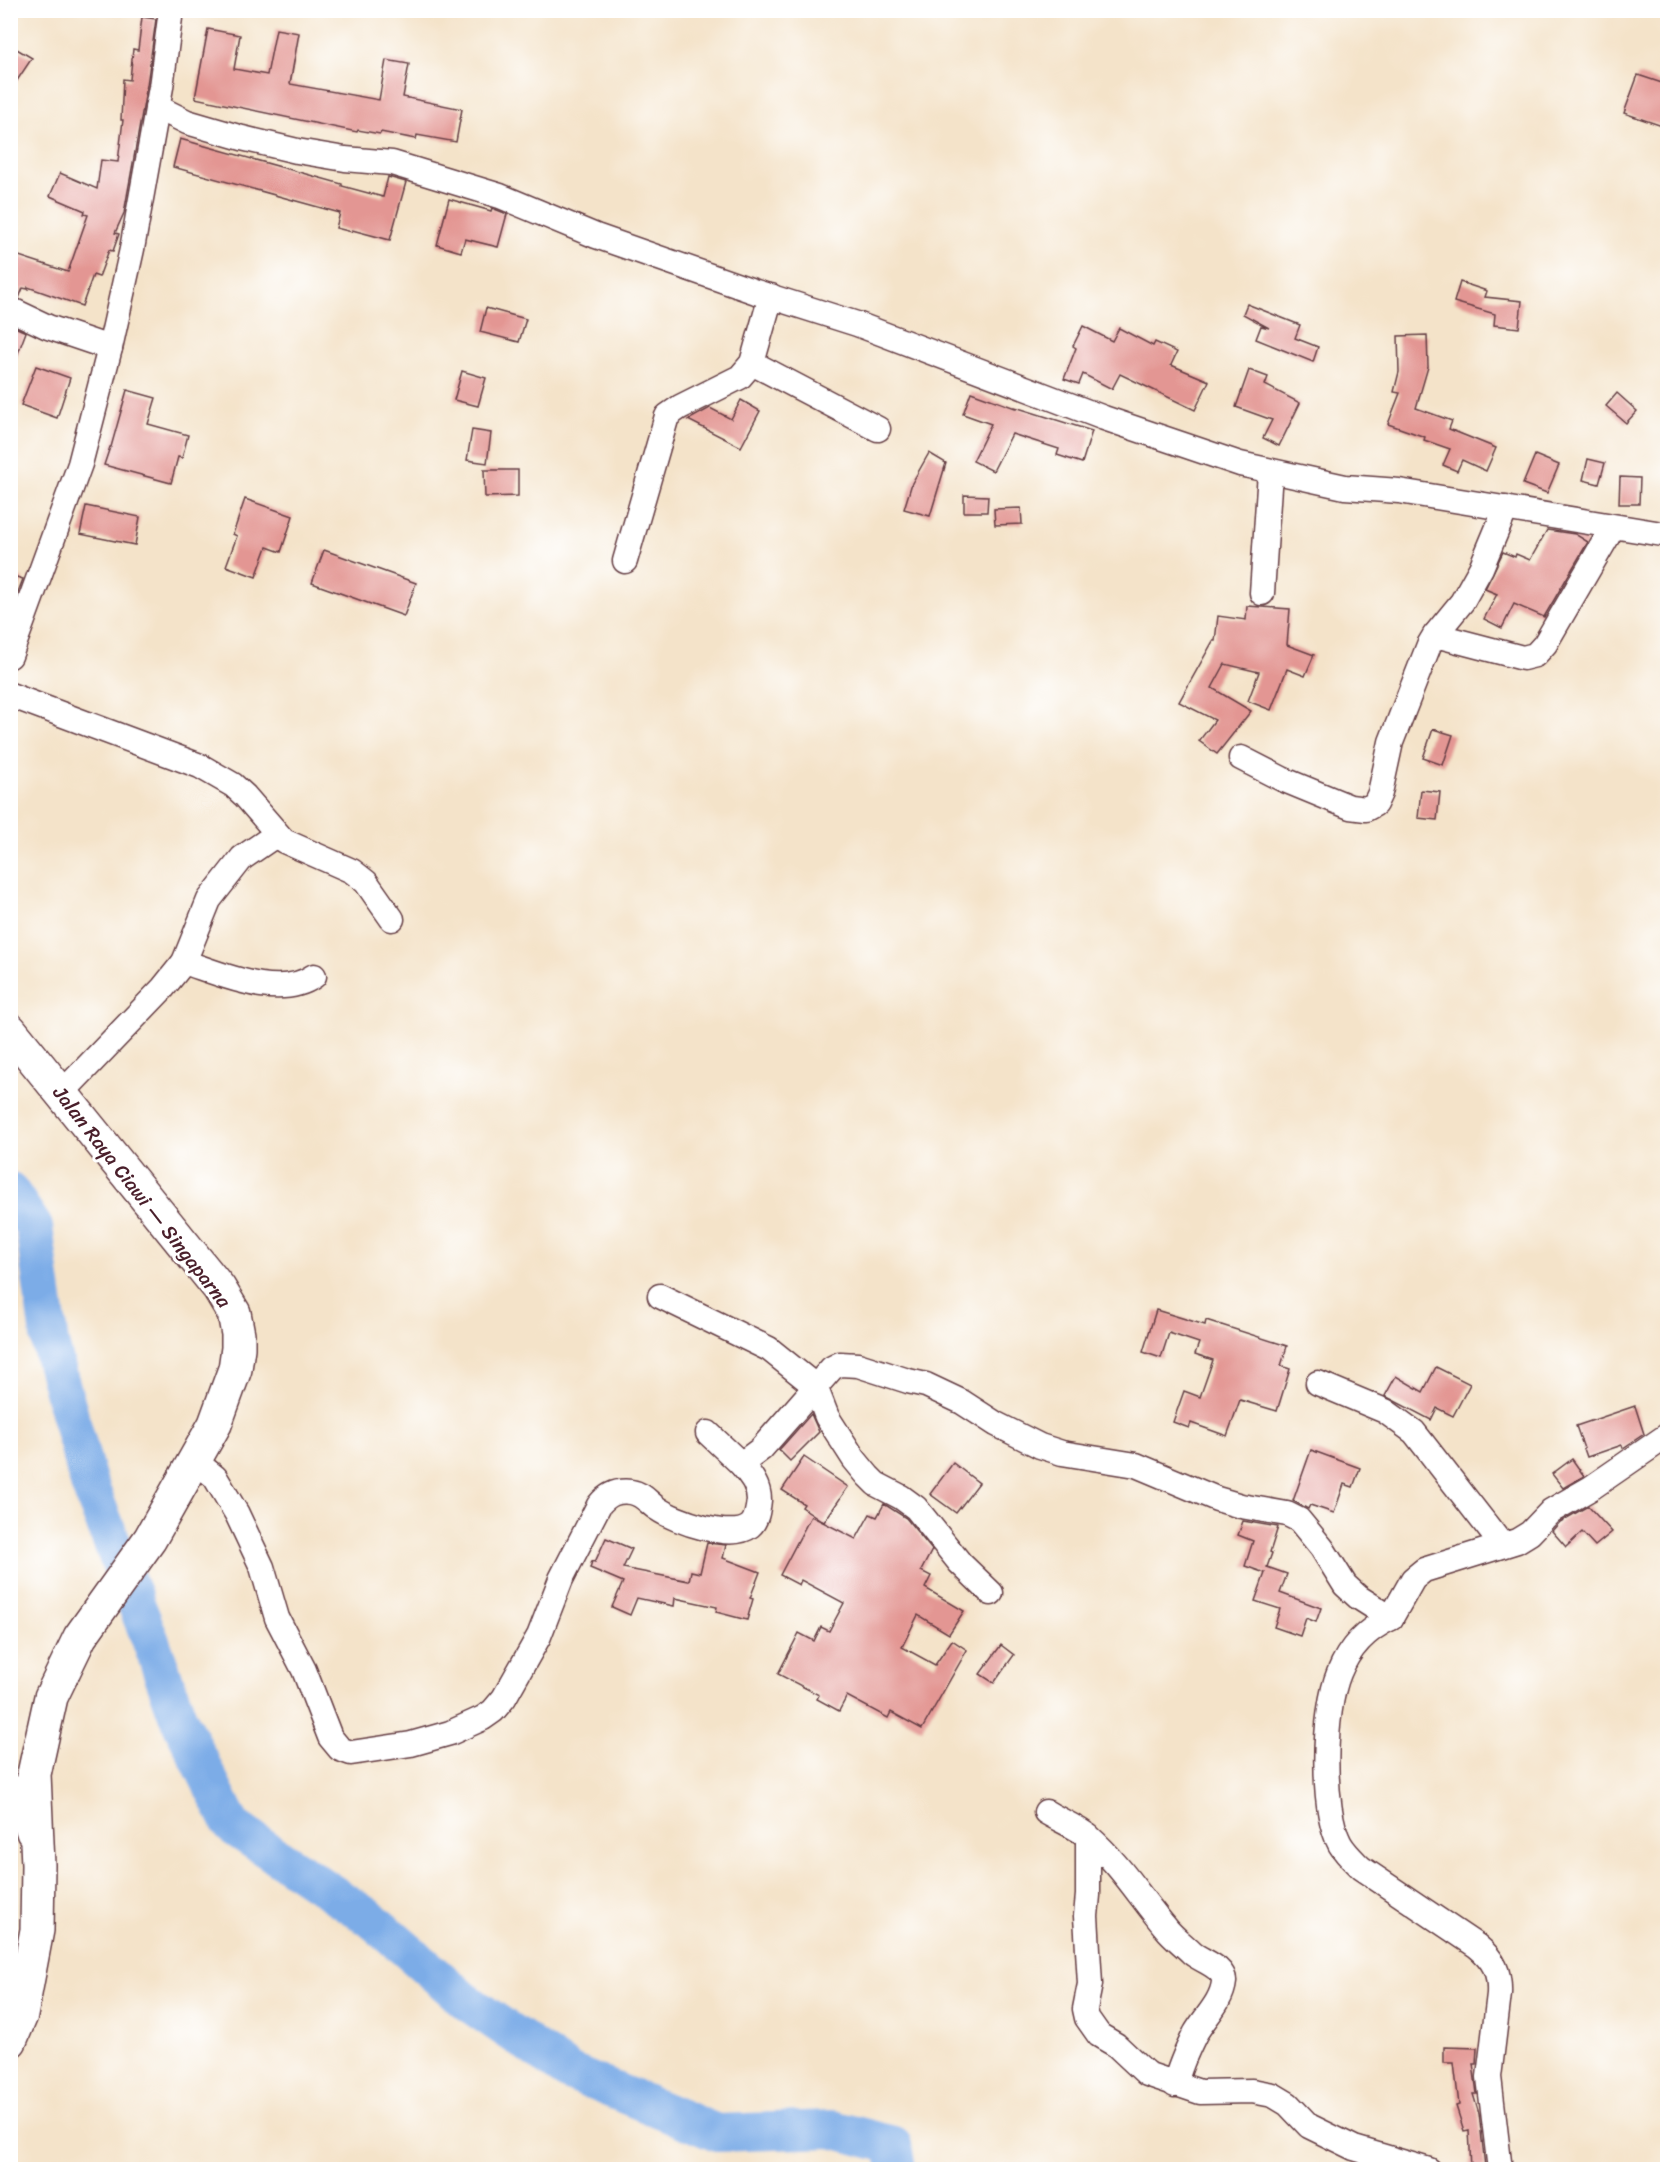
<svg xmlns="http://www.w3.org/2000/svg" width="1678" height="2180" viewBox="0 0 1678 2180" font-family="Sriracha,sans-serif">
	<style>
		.lines { fill: none; stroke-linecap: round; stroke-linejoin: round }
		.river { stroke: #7cace7; stroke-width: 38 }
		.building { fill: #e39693 }
		.minor-casing { stroke: #643c43; stroke-width: 27 }
		.secondary-casing { stroke: #643c43; stroke-width: 36 }
		.minor { stroke: #fff; stroke-width: 24 }
		.secondary { stroke: #fff; stroke-width: 33 }
		.labels { text-anchor: middle; dominant-baseline: central; stroke-width: 6; stroke-linejoin: round; paint-order: stroke }
		.street-label { font-size: 20px; fill: #4a1f2b; stroke: #fff }
	</style>
	<rect width="100%" height="100%" fill="#fff"/>
	<filter id="ink" filterUnits="userSpaceOnUse"><feTurbulence type="fractalNoise" baseFrequency=".0167" numOctaves="2"/><feDisplacementMap in="SourceGraphic" scale="12" xChannelSelector="R" yChannelSelector="G"/><feConvolveMatrix kernelMatrix="1 2 1 2 8 2 1 2 1" color-interpolation-filters="sRGB"/></filter>
	<filter id="wash" filterUnits="userSpaceOnUse"><feTurbulence type="fractalNoise" baseFrequency=".008" numOctaves="4" result="noise"/><feDisplacementMap in="SourceGraphic" scale="24" xChannelSelector="R" yChannelSelector="G"/><feGaussianBlur stdDeviation="1.35" result="paint"/><feColorMatrix in="noise" values="0 0 0 0 0 0 0 0 0 0 0 0 0 0 0 0 0 1.4 0 .05"/><feComposite in="paint" operator="in"/></filter>
	<g filter="url(#wash)">
		<rect width="100%" height="100%" fill="#f4e3c9"/>
		<g class="lines">
			<polyline class="river" points="10,1191 34,1227 50,1344 89,1484 150,1639 178,1717 232,1826 371,1919 467,2002 569,2072 717,2133 832,2129 893,2145 897,2170"/>
		</g>
		<g id="blocks">
			<g class="building">
				<polygon points="142,17 156,19 147,85 124,213 115,233 119,234 113,251 109,250 99,277 93,275 82,306 28,287 28,289 23,288 19,298 10,295 10,253 68,272 88,215 84,214 85,211 50,196 60,173 97,189 101,160 118,162 123,120 121,120 123,79 130,80 133,49 138,50"/>
				<polygon points="208,29 240,35 234,69 267,75 276,29 299,33 290,84 379,100 386,60 409,64 403,97 462,109 456,142 417,135 416,139 381,132 380,134 358,130 357,132 195,98"/>
				<polygon points="10,45 32,58 10,91"/>
				<polygon points="1638,75 1668,85 1668,128 1624,113"/>
				<polygon points="180,139 342,184 342,186 383,197 388,177 406,182 390,240 352,230 352,232 336,228 340,213 173,167"/>
				<polygon points="449,199 491,211 492,208 507,214 498,247 465,239 461,252 437,245"/>
				<polygon points="1460,282 1487,291 1485,297 1522,301 1519,328 1494,325 1495,314 1454,302"/>
				<polygon points="1247,304 1300,325 1295,338 1318,347 1313,362 1256,339 1261,326 1269,328 1243,314"/>
				<polygon points="486,308 526,319 519,342 480,332"/>
				<polygon points="10,325 26,332 12,369 10,368"/>
				<polygon points="1083,326 1112,341 1119,328 1153,346 1155,342 1177,352 1171,365 1209,381 1195,410 1120,374 1112,389 1083,374 1079,384 1064,379 1076,348 1073,346"/>
				<polygon points="1427,335 1428,367 1416,408 1452,421 1449,429 1496,448 1486,471 1462,460 1457,471 1443,465 1450,449 1424,440 1425,437 1388,424 1400,393 1394,392 1399,372 1398,336"/>
				<polygon points="36,366 70,378 57,418 21,405"/>
				<polygon points="1249,370 1268,377 1265,385 1300,403 1279,446 1263,438 1272,420 1236,407"/>
				<polygon points="462,371 486,378 478,406 454,400"/>
				<polygon points="127,390 156,398 148,424 188,435 182,458 178,457 171,483 104,465 110,447 111,447"/>
				<polygon points="971,392 1015,408 1015,407 1092,431 1082,463 1057,455 1059,449 1012,434 993,471 973,461 991,424 963,414"/>
				<polygon points="1617,393 1637,411 1626,423 1606,406"/>
				<polygon points="741,400 760,411 741,447 688,420 710,408 731,419"/>
				<polygon points="472,430 491,433 487,463 467,460"/>
				<polygon points="929,453 946,463 930,516 904,509 912,483"/>
				<polygon points="1535,455 1559,465 1547,493 1523,484"/>
				<polygon points="1588,459 1605,463 1599,484 1583,480"/>
				<polygon points="484,470 518,470 518,496 485,497"/>
				<polygon points="1620,477 1640,478 1639,504 1619,504"/>
				<polygon points="964,495 988,496 987,512 964,512"/>
				<polygon points="245,499 293,516 281,552 267,547 256,577 226,566 237,536 233,534"/>
				<polygon points="86,506 140,517 135,545 80,534"/>
				<polygon points="1021,508 1022,524 995,525 994,509"/>
				<polygon points="1547,530 1575,534 1588,542 1544,617 1514,604 1502,628 1484,619 1497,594 1485,589 1503,552 1515,557 1516,554 1530,560"/>
				<polygon points="324,550 416,583 404,616 312,583"/>
				<polygon points="10,575 23,579 10,613"/>
				<polygon points="1247,606 1290,609 1287,645 1314,655 1305,676 1287,669 1271,710 1248,701 1259,672 1225,664 1212,688 1251,711 1217,754 1199,741 1215,720 1179,702 1213,641 1215,641 1218,616 1246,620"/>
				<polygon points="1433,729 1453,735 1443,765 1423,758"/>
				<polygon points="1421,790 1440,792 1437,820 1418,818"/>
				<polygon points="1156,1310 1205,1325 1206,1320 1287,1346 1281,1366 1290,1369 1277,1411 1240,1400 1227,1436 1191,1423 1189,1428 1173,1422 1184,1391 1200,1397 1213,1360 1195,1354 1199,1343 1169,1333 1161,1358 1143,1352"/>
				<polygon points="1436,1367 1470,1384 1453,1416 1437,1408 1431,1420 1385,1396 1396,1376 1423,1392"/>
				<polygon points="1635,1406 1644,1434 1623,1448 1622,1445 1587,1457 1576,1426"/>
				<polygon points="811,1414 819,1432 790,1461 779,1450"/>
				<polygon points="1311,1450 1360,1468 1353,1487 1344,1484 1334,1513 1310,1505 1308,1509 1293,1501"/>
				<polygon points="804,1457 848,1487 824,1522 802,1507 804,1504 782,1490"/>
				<polygon points="1572,1459 1584,1476 1563,1488 1552,1474"/>
				<polygon points="953,1463 979,1483 956,1513 930,1494"/>
				<polygon points="884,1504 906,1518 932,1550 921,1571 931,1576 925,1588 964,1611 949,1634 918,1615 902,1647 935,1665 952,1640 967,1650 922,1729 891,1712 888,1718 847,1696 839,1711 817,1699 819,1695 778,1674 799,1633 814,1641 821,1627 829,1631 844,1603 801,1580 799,1585 780,1575 811,1516 856,1539 870,1514 877,1517"/>
				<polygon points="1588,1506 1612,1532 1595,1546 1582,1532 1566,1547 1552,1531 1560,1522"/>
				<polygon points="1243,1521 1278,1527 1270,1552 1272,1553 1267,1567 1287,1574 1280,1593 1321,1608 1316,1622 1306,1618 1300,1636 1274,1627 1280,1609 1255,1601 1265,1573 1245,1566 1253,1541 1238,1535"/>
				<polygon points="606,1538 632,1549 623,1568 689,1581 691,1571 700,1573 707,1543 726,1545 723,1558 760,1572 750,1598 753,1599 747,1620 716,1612 717,1607 675,1598 674,1606 637,1598 630,1615 612,1607 623,1582 590,1568 592,1561 595,1562"/>
				<polygon points="1001,1645 1014,1655 994,1683 980,1674"/>
				<polygon points="1444,2047 1477,2048 1476,2064 1473,2064 1477,2094 1473,2094 1479,2114 1485,2167 1471,2168 1469,2130 1464,2131 1456,2106 1459,2105 1454,2063 1444,2063"/>
			</g>
		</g>
	</g>
	<g filter="url(#ink)">
		<use href="#blocks" fill-opacity="0" stroke="#643c43" stroke-width="1.5"/>
		<g class="lines">
			<g class="minor-casing">
				<g id="minor">
					<polyline points="157,107 187,122 242,138 297,151 345,159 392,163 500,196 596,236 756,292 857,324 1104,418 1240,464 1345,487 1399,491 1668,535"/>
					<polyline points="10,309 48,327 110,348"/>
					<polyline points="752,363 878,429"/>
					<polyline points="625,561 667,416 680,407 740,377 752,363 771,296"/>
					<polyline points="1262,593 1270,472"/>
					<polyline points="1435,635 1462,602 1481,568 1506,508"/>
					<polyline points="10,656 80,464 110,348 132,249 161,87 171,10"/>
					<polyline points="10,695 200,766 233,785 245,796 284,841 352,871 366,882 392,919"/>
					<polyline points="1241,758 1282,779 1350,807 1366,809 1375,804 1380,793 1391,742 1429,645 1435,635 1523,658 1535,655 1545,644 1613,527"/>
					<path d="M 184,962 C 221,974 279,1001 314,976"/>
					<polyline points="61,1094 163,988 184,962 209,900 242,858 277,834"/>
					<polyline points="660,1296 769,1349 815,1386 827,1417 854,1459 868,1476 876,1484 901,1497 916,1508 960,1563 991,1593"/>
					<polyline points="1318,1383 1385,1411 1414,1432 1502,1545"/>
					<polyline points="708,1433 741,1464"/>
					<path d="M 195,1461 L 215,1477 L 237,1514 L 262,1567 L 277,1618 L 304,1670 L 330,1737 L 340,1749 L 351,1753 L 411,1744 L 450,1733 L 483,1718 L 493,1711 L 504,1698 L 539,1636 L 561,1579 L 599,1505 C 608,1494 617,1490 631,1492 C 644,1494 648,1503 658,1509 C 675,1521 732,1541 750,1526 C 757,1520 758,1509 759,1500 C 759,1485 750,1475 741,1464 L 761,1449 L 832,1368 L 840,1364 L 858,1365 L 908,1381 L 926,1385 L 962,1402 L 996,1424 L 1040,1446 L 1062,1453 L 1136,1465 L 1217,1499 L 1241,1506 L 1287,1514 L 1299,1520 L 1322,1548 L 1345,1585 L 1358,1597 L 1391,1618 L 1413,1579 L 1424,1570 L 1517,1541 L 1530,1533 L 1551,1511 L 1591,1488 L 1668,1435"/>
					<path d="M 1391,1618 C 1367,1629 1349,1648 1339,1673 C 1323,1711 1321,1808 1340,1844 C 1346,1854 1353,1860 1361,1868 L 1477,1946 C 1494,1960 1500,1972 1499,1994 L 1489,2077 L 1500,2170"/>
					<polyline points="10,1786 20,1806 29,1834"/>
					<path d="M 1046,1812 C 1059,1820 1077,1827 1089,1837 C 1119,1863 1140,1897 1166,1928 C 1173,1937 1183,1944 1192,1953 C 1201,1961 1225,1967 1224,1982 C 1222,2002 1204,2018 1195,2034 C 1187,2050 1179,2067 1175,2085"/>
					<polyline points="1088,1836 1088,1895 1086,1916 1090,1984 1085,2009 1087,2018 1099,2035 1116,2045 1147,2074 1200,2092 1252,2091 1273,2095 1288,2104 1309,2126 1354,2148 1429,2170"/>
				</g>
			</g>
			<g class="secondary-casing">
				<polyline id="secondary" points="10,1030 219,1288 234,1313 238,1334 238,1348 235,1369 215,1424 150,1539 80,1637 51,1697 34,1774 38,1865 37,1930 21,2015 10,2041"/>
			</g>
			<use href="#minor" class="minor"/>
			<use href="#secondary" class="secondary"/>
		</g>
	</g>
	<g class="labels">
		<g class="street-label">
			<text transform="translate(142 1197) rotate(52)">Jalan Raya Ciawi — Singaparna</text>
		</g>
	</g>
	<rect width="1678" height="2180" fill="none" stroke="#fff" stroke-width="36"/>
</svg>
